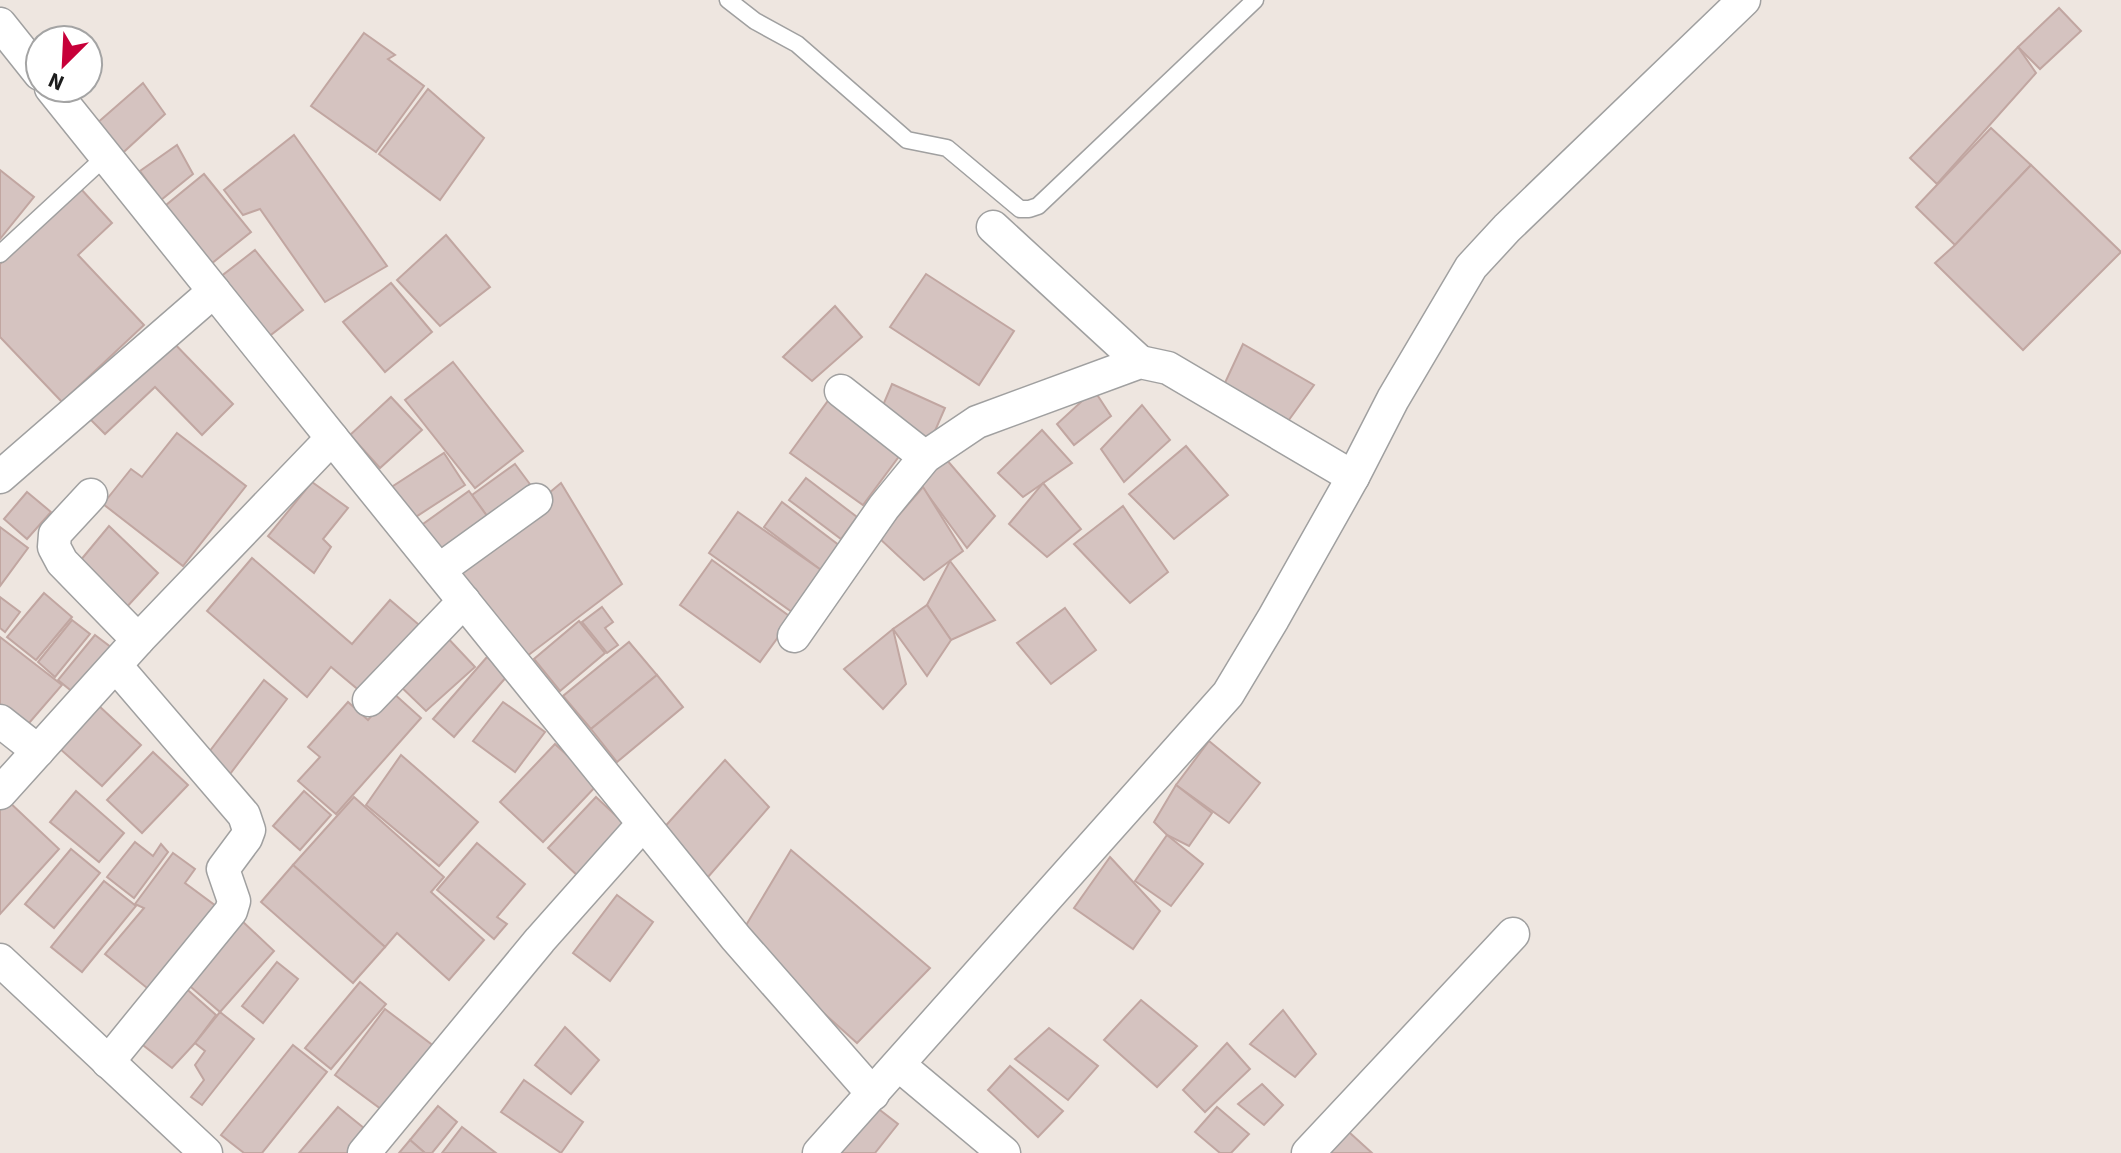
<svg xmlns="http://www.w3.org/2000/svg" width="2121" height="1153" viewBox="0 0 2121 1153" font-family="'Source Sans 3',sans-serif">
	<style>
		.building { fill: #d5c3c0; stroke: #c1a6a1; stroke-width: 2 }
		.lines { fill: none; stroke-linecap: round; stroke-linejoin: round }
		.service-casing { stroke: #a0a0a0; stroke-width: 19 }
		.minor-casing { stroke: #a0a0a0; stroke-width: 35 }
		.service { stroke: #fff; stroke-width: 16 }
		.minor { stroke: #fff; stroke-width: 32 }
	</style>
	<rect width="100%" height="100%" fill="#eee6e0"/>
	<g class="building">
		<polygon points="2059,8 2081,31 2040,69 2018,47"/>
		<polygon points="364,33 395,55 388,59 424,86 376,152 311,106"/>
		<polygon points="2018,47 2036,73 1937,184 1910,158"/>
		<polygon points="143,83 165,114 115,160 88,131"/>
		<polygon points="428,89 484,138 440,200 379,154"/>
		<polygon points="1991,128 2031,165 1955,245 1916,207"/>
		<polygon points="294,135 387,266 325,302 260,209 243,215 224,190"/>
		<polygon points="177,145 193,174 161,200 140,171"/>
		<polygon points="2031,165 2121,252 2023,350 1935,263 1955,245"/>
		<polygon points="0,170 34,197 0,239"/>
		<polygon points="204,174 251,232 206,268 160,210"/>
		<polygon points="81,189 112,223 78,255 144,325 62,402 0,337 0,264"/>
		<polygon points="446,235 490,287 440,326 397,280"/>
		<polygon points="255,250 303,310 263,341 215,281"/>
		<polygon points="926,274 1014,331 979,385 890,327"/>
		<polygon points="391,283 432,332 385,372 343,322"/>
		<polygon points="835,306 862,337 812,381 783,357"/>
		<polygon points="167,336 233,404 202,435 155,387 105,434 85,414"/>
		<polygon points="1243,344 1314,385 1286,424 1223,387"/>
		<polygon points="453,362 523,451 475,488 405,400"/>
		<polygon points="892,384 945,408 931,440 878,417"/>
		<polygon points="1094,390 1111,416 1074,445 1057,424"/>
		<polygon points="391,397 422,430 380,468 350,435"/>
		<polygon points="830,398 903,451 863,505 790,453"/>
		<polygon points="1142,405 1170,440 1124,482 1101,449"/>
		<polygon points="1042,430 1072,463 1023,497 998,473"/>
		<polygon points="177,433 246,486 183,566 103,504 131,469 142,477"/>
		<polygon points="1186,446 1228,495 1174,539 1129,494"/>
		<polygon points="444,453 465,485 411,520 390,488"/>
		<polygon points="946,459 995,516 967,548 916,479"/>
		<polygon points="515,464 535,491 492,523 472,495"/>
		<polygon points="806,478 857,517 841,539 789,500"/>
		<polygon points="312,482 348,508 323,539 331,547 314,573 268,536"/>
		<polygon points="561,483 622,584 522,660 451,575"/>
		<polygon points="1043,483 1081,529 1047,557 1009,524"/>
		<polygon points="923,487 963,551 924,580 879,538"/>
		<polygon points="469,491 492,523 440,561 416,529"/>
		<polygon points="27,492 51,512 27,539 4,519"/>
		<polygon points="782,502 840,546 821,570 764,527"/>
		<polygon points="1123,506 1168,572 1130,603 1074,544"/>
		<polygon points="738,512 821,570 792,612 709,553"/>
		<polygon points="109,526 158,573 124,610 75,567"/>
		<polygon points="0,527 28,548 0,586"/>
		<polygon points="252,558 352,644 390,600 425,630 367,697 331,667 307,697 207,611"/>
		<polygon points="712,560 792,618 760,662 680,605"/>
		<polygon points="950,561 995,620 951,640 927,605"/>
		<polygon points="44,593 72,617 36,660 7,637"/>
		<polygon points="0,597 20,612 5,632 0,628"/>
		<polygon points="927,605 951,640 927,676 893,629"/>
		<polygon points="602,607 613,622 605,628 618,645 607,653 582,622"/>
		<polygon points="1065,608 1096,650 1051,684 1017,643"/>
		<polygon points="72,620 90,634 55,677 38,662"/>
		<polygon points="579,621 605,653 560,691 534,659"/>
		<polygon points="893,629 906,684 883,709 844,669"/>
		<polygon points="443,633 475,667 426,711 396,682"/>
		<polygon points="95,635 112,648 74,693 58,680"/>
		<polygon points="0,637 62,685 23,730 0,711"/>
		<polygon points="629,642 657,675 591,729 563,696"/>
		<polygon points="487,657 508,675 454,737 433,719"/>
		<polygon points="657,675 683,707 617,762 591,729"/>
		<polygon points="264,680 287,699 230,774 206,756"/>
		<polygon points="392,692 421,718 336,814 298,781 320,757 308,747 348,702 368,720"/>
		<polygon points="503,702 545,732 515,772 473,741"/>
		<polygon points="98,705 141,745 102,786 59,748"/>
		<polygon points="1209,741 1260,783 1229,823 1176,785"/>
		<polygon points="555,744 598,784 543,842 500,802"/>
		<polygon points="153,752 188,785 142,833 107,800"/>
		<polygon points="401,755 478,822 439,866 366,805"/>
		<polygon points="725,760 769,807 708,877 660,832"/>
		<polygon points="1176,785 1212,813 1189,846 1167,835 1154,822"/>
		<polygon points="76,791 124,833 99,862 50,822"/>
		<polygon points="304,791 331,815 300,850 273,826"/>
		<polygon points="354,797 444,877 431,892 484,940 449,980 397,933 385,947 293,865"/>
		<polygon points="596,797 627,826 579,877 548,848"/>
		<polygon points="6,799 59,849 0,914 0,806"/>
		<polygon points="1167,835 1203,864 1171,906 1135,881"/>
		<polygon points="135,842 153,856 161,844 168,852 134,898 107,877"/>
		<polygon points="477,843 525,884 497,917 507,924 494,939 437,890"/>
		<polygon points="71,849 100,873 54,928 25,904"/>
		<polygon points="791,850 930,968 857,1043 739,937"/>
		<polygon points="173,853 195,869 185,883 224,912 152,992 105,954 144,908 135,904"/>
		<polygon points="1110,857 1160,911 1133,949 1074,908"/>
		<polygon points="293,865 385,947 353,983 261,902"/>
		<polygon points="104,881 136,906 82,972 51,947"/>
		<polygon points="617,895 653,922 610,981 573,953"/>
		<polygon points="241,920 274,951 220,1012 185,982"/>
		<polygon points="277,962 298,979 263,1023 242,1006"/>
		<polygon points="360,982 386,1004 331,1069 305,1048"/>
		<polygon points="181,984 216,1015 195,1043 172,1068 134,1038"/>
		<polygon points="1141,1000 1197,1046 1157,1087 1104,1040"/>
		<polygon points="385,1009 439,1050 389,1115 335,1075"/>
		<polygon points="1283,1010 1316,1054 1295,1077 1250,1044"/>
		<polygon points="220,1012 254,1039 202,1105 191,1097 204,1080 195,1065 205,1051 195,1043"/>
		<polygon points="565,1027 599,1060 571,1094 535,1065"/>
		<polygon points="1049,1028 1098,1066 1068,1100 1015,1059"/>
		<polygon points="1227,1043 1250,1069 1205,1112 1183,1090"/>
		<polygon points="293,1045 327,1072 262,1153 244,1153 221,1135"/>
		<polygon points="1010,1066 1063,1111 1038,1137 988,1090"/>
		<polygon points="524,1080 583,1122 561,1153 501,1112"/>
		<polygon points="1262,1084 1283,1105 1264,1125 1238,1104"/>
		<polygon points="438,1106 457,1122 432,1153 425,1153 410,1140"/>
		<polygon points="338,1107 370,1133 357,1153 299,1153"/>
		<polygon points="876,1107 898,1124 875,1153 843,1153 838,1150"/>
		<polygon points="1217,1107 1249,1134 1231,1153 1220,1153 1195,1132"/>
		<polygon points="1339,1123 1372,1153 1321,1153"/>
		<polygon points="462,1127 496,1153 442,1153"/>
		<polygon points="410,1140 425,1153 399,1153"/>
	</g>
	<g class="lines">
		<g class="service-casing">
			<g id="service">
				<polyline points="728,0 755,21 797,44 907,140 947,148 1020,209 1029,209 1038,206 1255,0"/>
				<polyline points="0,254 105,157"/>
			</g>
		</g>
		<g class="minor-casing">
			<g id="minor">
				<polyline points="0,24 40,74"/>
				<polyline points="51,88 332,438"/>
				<polyline points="993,227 1140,362"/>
				<polyline points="841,391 925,457"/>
				<polyline points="0,477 214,291"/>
				<polyline points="91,495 55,534 54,547 62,562 138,640"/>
				<polyline points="439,570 536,500"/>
				<polyline points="794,636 884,507 925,457 977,422 1140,362 1168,368 1353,477"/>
				<polyline points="369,700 464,601"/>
				<polyline points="0,721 38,751"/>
				<polyline points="0,793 138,640 332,438 736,938 873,1094"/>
				<polyline points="0,960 206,1153"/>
				<polyline points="108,1062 231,911 234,901 223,869 246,838 249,830 244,815 116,666"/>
				<polyline points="899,1065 1004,1153"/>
				<polyline points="364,1153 540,940 643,824"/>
				<polyline points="819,1153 1228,694 1273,619 1353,477 1393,399 1471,267 1507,228 1744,0"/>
				<polyline points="1308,1153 1513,934"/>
			</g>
		</g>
		<use href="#service" class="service"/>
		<use href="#minor" class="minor"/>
	</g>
	<g transform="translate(64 64) rotate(204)"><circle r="38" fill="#ffffff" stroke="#a4a4a4" stroke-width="2"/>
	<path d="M0-6L14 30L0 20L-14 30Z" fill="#c70039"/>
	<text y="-12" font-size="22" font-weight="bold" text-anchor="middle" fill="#1c1c1c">N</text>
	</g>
</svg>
